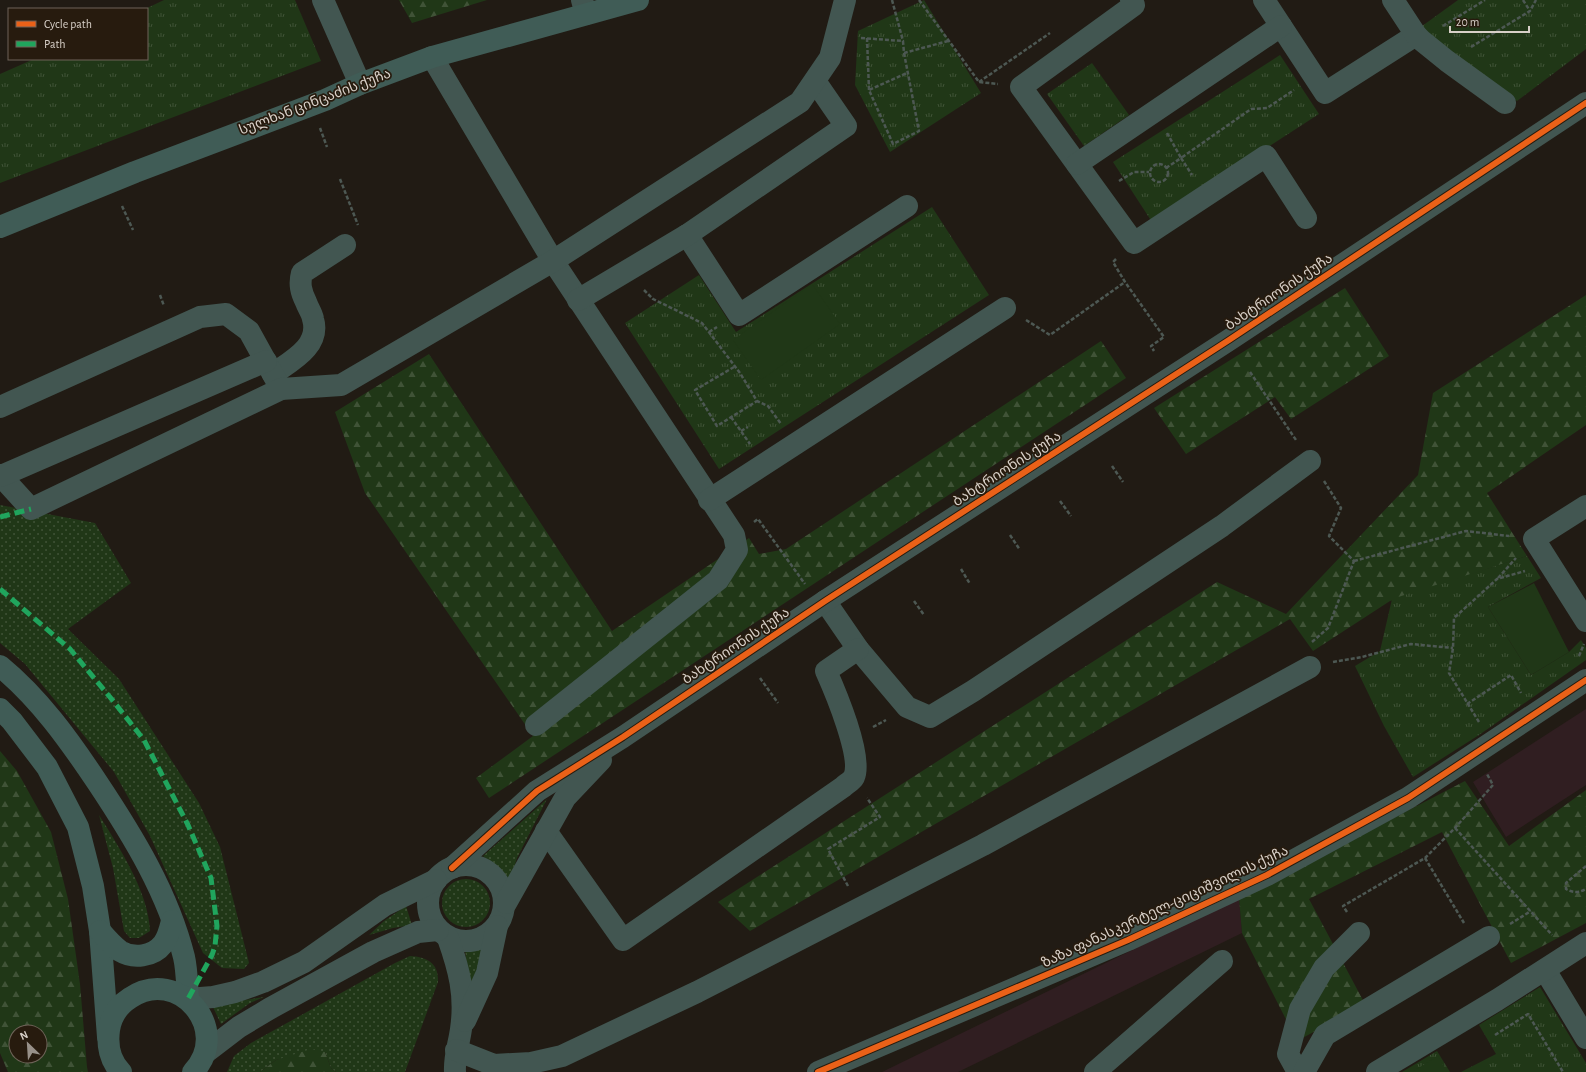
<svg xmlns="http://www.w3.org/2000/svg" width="1586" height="1072" viewBox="0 0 1586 1072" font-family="'Alegreya Sans','Noto Sans Georgian',sans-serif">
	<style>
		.industrial { fill: #301e21 }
		.grass { fill: url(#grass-dots) }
		.forest { fill: url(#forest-firs); fill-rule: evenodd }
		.park { fill: url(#park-tufts) }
		.pitch { fill: #203717 }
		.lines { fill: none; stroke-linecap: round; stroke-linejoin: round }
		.path { stroke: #4d5853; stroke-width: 2.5; stroke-dasharray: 4 2; stroke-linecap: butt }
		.minor { stroke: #425651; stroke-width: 22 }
		.major { stroke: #405c56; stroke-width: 22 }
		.quiet { stroke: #20a55d; stroke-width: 5; stroke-dasharray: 10 5; stroke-linecap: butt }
		.cycleway-casing { stroke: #271b0e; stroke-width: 8 }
		.cycleway { stroke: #ea6118; stroke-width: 6 }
		.labels { text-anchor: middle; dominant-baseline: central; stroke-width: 3.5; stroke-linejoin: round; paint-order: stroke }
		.street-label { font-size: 14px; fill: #d8d0c8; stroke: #271b0e }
	</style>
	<defs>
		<pattern id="grass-dots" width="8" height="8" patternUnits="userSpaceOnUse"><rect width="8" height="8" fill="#203717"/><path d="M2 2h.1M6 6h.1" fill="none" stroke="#405337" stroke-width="1.8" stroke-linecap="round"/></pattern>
		<pattern id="forest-firs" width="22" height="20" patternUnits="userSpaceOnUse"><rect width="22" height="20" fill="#203717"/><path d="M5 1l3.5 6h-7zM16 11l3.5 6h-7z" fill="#405337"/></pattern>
		<pattern id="park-tufts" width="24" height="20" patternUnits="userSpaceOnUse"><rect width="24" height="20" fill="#203717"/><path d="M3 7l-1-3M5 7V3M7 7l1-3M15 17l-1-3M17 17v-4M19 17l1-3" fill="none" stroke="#405337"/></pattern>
	</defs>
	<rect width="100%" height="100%" fill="#211b14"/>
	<g class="industrial">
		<polygon points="1586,709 1586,785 1506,837 1473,782"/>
		<polygon points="1239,898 1242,933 958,1072 882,1072"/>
	</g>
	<g class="grass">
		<polygon points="0,505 95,523 131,583 68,629 119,679 199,803 220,847 249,963 244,969 222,968 203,953 150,836 114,772 25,664 0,643"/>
		<polygon points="547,799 517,858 509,883 502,872 483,856"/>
		<path d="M 99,815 C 119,847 149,893 150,931 L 139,938 L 130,938 L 124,931 L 113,868 Z"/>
		<circle cx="466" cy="903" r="24"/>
		<polygon points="406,906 412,925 393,928 369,935 384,921"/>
		<polygon points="485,947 468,1000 468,974 465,950"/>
		<path d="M 410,956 C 427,957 439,963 438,982 L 405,1072 L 336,1072 L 331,1068 L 325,1052 L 276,1060 L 260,1072 L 227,1072 L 234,1056 L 251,1043 L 395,963 Z"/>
		<polygon points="264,997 250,1003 221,1024 211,1003 239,1001"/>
	</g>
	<g class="forest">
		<polygon points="399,0 487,0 412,23"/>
		<polygon points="1345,288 1389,356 1291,419 1275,397 1186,454 1154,408"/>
		<polygon points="1586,295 1586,425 1487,493 1527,556 1390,601 1313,651 1290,619 750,931 718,902 1217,582 1286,614 1418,475 1433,393"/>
		<polygon points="1101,341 1126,378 489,798 476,778 533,736 365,493 335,412 429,354 612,631 749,538 759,554 786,549"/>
		<path d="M 0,751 L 17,771 L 51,832 L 68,899 L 80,984 L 87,1067 L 88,1072 L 8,1072 L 0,1053 ZM 16,1032 L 40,1032 L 40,1056 L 16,1056 Z"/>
		<polygon points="1465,781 1509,846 1586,790 1586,923 1511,963 1442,832 1309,899 1365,1004 1297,1041 1242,933 1239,898"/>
		<polygon points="311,1049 325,1052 331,1068 336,1072 260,1072 276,1060"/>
	</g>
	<g class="park">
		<polygon points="164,0 295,0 321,61 0,183 0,74 34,59 147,59 147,9 145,9"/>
		<polygon points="924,0 981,93 890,152 855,85 858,31"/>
		<polygon points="1458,0 1586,0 1586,49 1517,101 1418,29"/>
		<polygon points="1280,55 1319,114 1152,222 1113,162"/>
		<polygon points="1092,63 1129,115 1084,146 1047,94"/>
		<polygon points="932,207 989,295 719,469 625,323 699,275 736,332"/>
		<polygon points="1527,556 1541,578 1488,607 1531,675 1569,652 1581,640 1586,648 1586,660 1479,735 1413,777 1384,726 1355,666 1380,651 1392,599"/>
		<polygon points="1540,987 1586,1063 1586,1072 1461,1072 1496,1054 1479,1025"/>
		<polygon points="1437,1051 1450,1072 1402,1072"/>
	</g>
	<g class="pitch">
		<polygon points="812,284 840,324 761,380 733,340"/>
		<polygon points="1534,583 1569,652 1531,675 1488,607"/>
		<polygon points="1438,1056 1447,1072 1412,1072"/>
	</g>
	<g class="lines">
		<g class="path">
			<polyline points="892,0 903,41"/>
			<polyline points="919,0 979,82 998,84"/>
			<polyline points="1523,0 1530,11"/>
			<polyline points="1443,26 1485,0"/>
			<polyline points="861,38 903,41 904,53 948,41"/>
			<polyline points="867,38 869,90"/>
			<polyline points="1471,47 1530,11 1536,0"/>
			<polyline points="904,53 919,131 893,144 869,90 907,73"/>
			<polyline points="979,82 1050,33"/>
			<polyline points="320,128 327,147"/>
			<polyline points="1167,133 1181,158 1251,109 1267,108 1294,90"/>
			<circle cx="1159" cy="173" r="9"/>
			<polyline points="1166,168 1181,158 1192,175"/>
			<polyline points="340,179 358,225"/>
			<polyline points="1119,181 1134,172 1149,172"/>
			<polyline points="122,206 133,230"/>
			<polyline points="1116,259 1113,262 1125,282 1164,337 1151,346 1154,351"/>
			<polyline points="644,290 653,299 702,323 740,373 757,401 768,406 781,424"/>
			<polyline points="160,295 164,306"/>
			<polyline points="1026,320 1050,335 1125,282"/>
			<polyline points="709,332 717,327"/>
			<polyline points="734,367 695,390 717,426 757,401"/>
			<polyline points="1250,372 1296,440"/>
			<polyline points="731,417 750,444"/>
			<polyline points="741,431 748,427"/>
			<polyline points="1112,466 1123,482"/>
			<polyline points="1324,481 1341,508 1329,536 1354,561"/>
			<polyline points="1060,501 1071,516"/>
			<polyline points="754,522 758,519 805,584"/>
			<polyline points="1010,535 1020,550"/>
			<polyline points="1354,561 1466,531 1509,536"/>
			<polyline points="961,569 970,584"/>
			<polyline points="1498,578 1516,558"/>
			<polyline points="914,601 924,615"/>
			<polyline points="1312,642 1328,628 1354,561"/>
			<polyline points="1579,656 1584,644"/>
			<polyline points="1333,662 1362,657 1411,644 1453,648"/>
			<polyline points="760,678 778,703"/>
			<polyline points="1467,704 1511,675 1521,693"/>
			<polyline points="1479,722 1449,673 1453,648 1454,618 1497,579 1525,571"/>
			<polyline points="873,727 886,720"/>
			<polyline points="1455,828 1552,935"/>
			<polyline points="1425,858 1464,923"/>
			<path d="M 1586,866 L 1566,883 L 1566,889 C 1573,893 1579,893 1586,889"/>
			<polyline points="848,886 828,849 880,817 867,798"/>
			<polyline points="1347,912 1343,906 1425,858 1455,828 1493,785 1487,774"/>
			<polyline points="1510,924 1531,911"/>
			<polyline points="1495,1035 1528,1014 1563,1072"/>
		</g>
		<g class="minor">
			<polyline points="323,0 360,84"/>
			<polyline points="582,0 586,14"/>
			<polyline points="1131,0 1134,5 1021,87 1134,243 1266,156 1306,218"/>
			<polyline points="1264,0 1325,93 1416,35"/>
			<polyline points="1393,0 1416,35 1421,40 1447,61 1505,103"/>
			<polyline points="432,57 553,261 734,535 737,550 718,580 536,725"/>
			<polyline points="1077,164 1281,26"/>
			<polyline points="687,235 739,315 907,206"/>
			<polyline points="578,300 687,235 846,126 815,81"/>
			<path d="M 273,374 C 291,361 321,346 313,319 C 312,313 308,308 306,302 C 301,292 299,284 302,273 L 345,245"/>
			<polyline points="0,407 200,317 226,314 249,331 281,389"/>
			<polyline points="0,475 31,509 281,389 341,385 553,261 800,102 830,58 845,0"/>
			<polyline points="1,476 266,361"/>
			<polyline points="709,500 1005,308"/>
			<polyline points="1586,506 1534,539 1586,621"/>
			<polyline points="825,601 858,649 907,707 930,717 973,691 1222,526 1310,461"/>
			<path d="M 546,831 L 623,940 L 843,787 C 846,784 852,781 854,777 C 863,757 835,691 826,671 L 858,649"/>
			<circle cx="466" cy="903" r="38"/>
			<polyline points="452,868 537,791 623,737 825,601 1229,340 1586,103"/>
			<polyline points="506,903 565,798 601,760"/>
			<path d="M 448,938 C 459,969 466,995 461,1029 C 459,1044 454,1057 455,1072"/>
			<polyline points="1545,970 1586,1038"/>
			<polyline points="188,999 213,997 235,992 263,982 304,962 385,905 436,880"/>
			<polyline points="465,1021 487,973 497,926"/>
			<polyline points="456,1050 494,1065 531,1063 562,1056 697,992 983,845 1310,667"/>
			<polyline points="205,1053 239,1027 269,1009 373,952 418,932 438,930"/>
			<polyline points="818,1072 1128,940 1267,875 1408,798 1586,680"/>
			<polyline points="1095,1072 1222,961"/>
			<polyline points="1298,1072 1288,1054 1300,1009 1324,968 1359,933"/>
			<polyline points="1304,1072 1325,1035 1489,937"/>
			<polyline points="1377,1072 1497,1000 1586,943"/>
		</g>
		<g class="major">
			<polyline points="0,227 135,172 325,100 360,84 432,57 638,0"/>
			<path d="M 0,666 C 39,698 69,740 97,782 C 133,836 168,893 184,957 C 187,970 187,985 188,999"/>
			<polyline points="0,709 12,721 47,767 78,827 93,886 100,931 108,1037"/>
			<path d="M 100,931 C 106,938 113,946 120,951 C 133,959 153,957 163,944 C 168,938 170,929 172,921"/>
			<path d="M 121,1072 C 110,1061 107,1045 109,1030 C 111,1016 119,1005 130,998 C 178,965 233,1030 193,1072"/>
		</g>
		<g class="quiet">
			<polyline points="0,517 31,509"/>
			<polyline points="0,589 70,649 114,702 144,740 188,825 211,878 217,926 215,946 212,955 188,999"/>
		</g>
		<g class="cycleway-casing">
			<g id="cycleway">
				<polyline points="452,868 537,791 623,737 825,601 1229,340 1586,103"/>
				<polyline points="818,1072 1128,940 1267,875 1408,798 1586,680"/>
			</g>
		</g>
		<use href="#cycleway" class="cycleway"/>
	</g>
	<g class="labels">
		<g class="street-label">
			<text transform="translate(315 102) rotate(-21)">სულხან ცინცაძის ქუჩა</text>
			<text transform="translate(1279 292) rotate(-34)">ბახტრიონის ქუჩა</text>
			<text transform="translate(1007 469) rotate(-33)">ბახტრიონის ქუჩა</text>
			<text transform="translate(736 646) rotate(-34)">ბახტრიონის ქუჩა</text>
			<text transform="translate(1165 907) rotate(-25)">ზაზა ფანასკერტელ-ციციშვილის ქუჩა</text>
		</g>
	</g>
	<rect x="8" y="8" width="140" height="52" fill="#271b0e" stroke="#6e6358"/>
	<rect x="16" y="21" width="20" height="6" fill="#ea6118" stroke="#6e6358"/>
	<text x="44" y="28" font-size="12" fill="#d8d0c8">Cycle path</text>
	<rect x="16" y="41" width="20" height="6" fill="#20a55d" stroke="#6e6358"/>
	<text x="44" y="48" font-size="12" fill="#d8d0c8">Path</text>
	<g transform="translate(28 1044) rotate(335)"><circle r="19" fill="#271b0e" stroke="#6e6358"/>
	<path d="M0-3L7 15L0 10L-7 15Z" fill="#989189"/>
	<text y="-6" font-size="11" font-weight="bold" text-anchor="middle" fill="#d8d0c8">N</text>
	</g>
	<path d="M1450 26v6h79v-6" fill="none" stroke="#d8d0c8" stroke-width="2"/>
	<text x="1456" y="26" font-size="12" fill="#d8d0c8" stroke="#271b0e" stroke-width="3" paint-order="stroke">20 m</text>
</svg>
